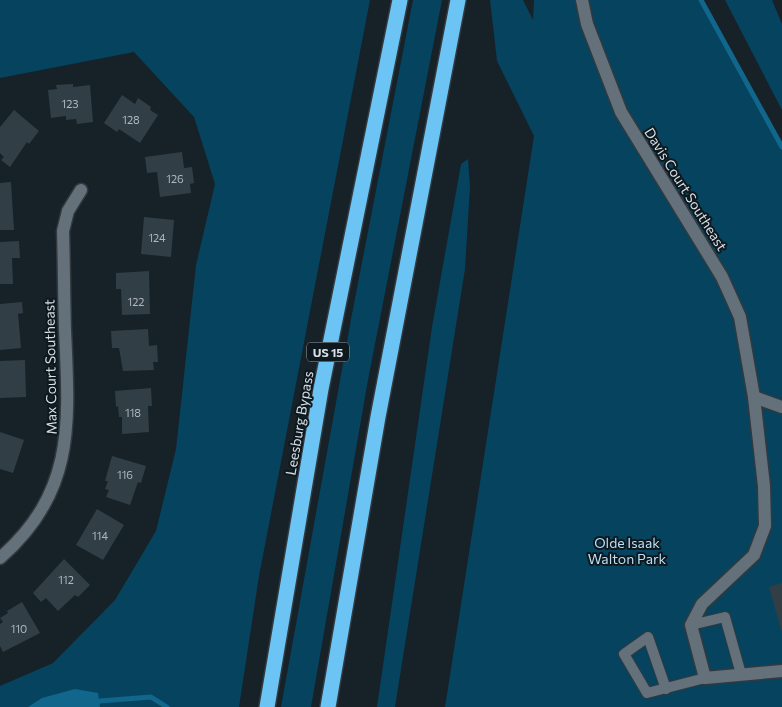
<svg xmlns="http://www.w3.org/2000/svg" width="782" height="707" viewBox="0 0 782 707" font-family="Commissioner,sans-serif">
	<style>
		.green { fill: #06435f }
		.water { fill: #11668c }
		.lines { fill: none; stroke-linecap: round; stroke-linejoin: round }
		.stream { stroke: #11668c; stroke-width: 5 }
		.building { fill: #323e45 }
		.lane-casing { stroke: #323a3f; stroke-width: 12 }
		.street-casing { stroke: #323a3f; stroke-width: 15 }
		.highway-casing { stroke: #323a3f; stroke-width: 18 }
		.lane { stroke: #64717a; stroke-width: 10 }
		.street { stroke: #64717a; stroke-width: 12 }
		.highway { stroke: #6cc4f5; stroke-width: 15 }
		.labels { text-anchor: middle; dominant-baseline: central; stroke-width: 4; stroke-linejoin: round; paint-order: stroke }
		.number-label { font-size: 11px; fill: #aeb7bc }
		.shield { fill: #0d181f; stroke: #9ba3a9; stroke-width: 1 }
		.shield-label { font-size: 12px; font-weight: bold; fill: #d8dfe4 }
		.street-label { font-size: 14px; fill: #d8dfe4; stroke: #0d181f }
		.park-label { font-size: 14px; fill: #b9dff6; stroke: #0d181f }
	</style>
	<rect width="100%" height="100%" fill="#162128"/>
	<g class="green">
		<polygon points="0,0 370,0 259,576 239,707 0,707 0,686 53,663 115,600 156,531 176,449 196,265 215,184 194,117 134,52 0,78"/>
		<polygon points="413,0 442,0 368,380 311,707 281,707 352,314"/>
		<polygon points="490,0 523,0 533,20 534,0 701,0 782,147 782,707 445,707 534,136 497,61"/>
		<polygon points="725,0 772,0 782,24 782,110"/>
		<polygon points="468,159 470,187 465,269 395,707 377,707 432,327 461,164"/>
	</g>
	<polygon class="water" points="75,689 98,693 100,707 28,707 42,698"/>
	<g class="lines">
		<g class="stream">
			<polyline points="701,0 782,147"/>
			<polyline points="82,707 100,701 151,697 167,707"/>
		</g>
	</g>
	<g class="building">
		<polygon points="73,84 73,87 90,85 93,122 77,124 76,119 66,120 66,116 51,118 48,90 57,89 56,85"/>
		<polygon points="122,95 135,104 138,98 151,107 150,110 158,115 140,143 119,129 117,132 104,123"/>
		<polygon points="14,110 39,131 29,144 27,142 10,167 1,160 4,157 0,153 0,127"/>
		<polygon points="182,152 184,168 192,167 194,183 190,184 191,193 160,197 157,172 147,173 145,157"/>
		<polygon points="11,182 14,230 0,230 0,183"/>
		<polygon points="144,217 174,220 171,257 141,254"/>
		<polygon points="19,241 20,258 12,258 13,284 0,284 0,242"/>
		<polygon points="149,271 150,314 122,315 121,289 116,289 116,273"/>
		<polygon points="22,302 23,313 18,314 21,348 0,350 0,304"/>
		<polygon points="148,329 149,346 157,345 158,362 153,362 154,370 123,371 119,348 112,348 111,331"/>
		<polygon points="25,360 26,397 0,398 0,361"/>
		<polygon points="151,388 152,406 148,406 149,432 122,434 122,417 119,417 118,406 116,407 115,391"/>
		<polygon points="0,432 24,440 13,473 0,469"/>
		<polygon points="112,456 146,466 141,483 138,482 130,505 106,497 109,490 105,489 108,481 105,481"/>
		<polygon points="97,509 124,525 103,560 76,545"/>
		<polygon points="64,559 90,585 78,597 75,595 58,611 46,598 41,602 33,593"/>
		<polygon points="782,583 782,630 781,630 769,587"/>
		<polygon points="22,602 40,633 3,652 0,646 0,624 3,622 0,618 8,613 7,611"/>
	</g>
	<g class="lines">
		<g class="lane-casing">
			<g id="lane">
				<polyline points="691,625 725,617 741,674"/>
				<polyline points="666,689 648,637 624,654 647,693 705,678"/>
			</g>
		</g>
		<g class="street-casing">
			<g id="street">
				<polyline points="582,0 587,24 621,112 722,277 740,317 754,397 764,486 765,526 754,555 702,604 691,625 705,678 782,671"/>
				<polyline points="754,397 782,407"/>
				<path d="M 0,558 C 76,492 69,422 65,330 C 64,297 64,264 63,231 L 68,211 L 81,190"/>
			</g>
		</g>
		<g class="highway-casing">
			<g id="highway">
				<polyline points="267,707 321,389 400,0"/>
				<polyline points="328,707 378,417 458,0"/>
			</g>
		</g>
		<use href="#lane" class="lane"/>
		<use href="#street" class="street"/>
		<use href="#highway" class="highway"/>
	</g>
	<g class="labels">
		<g class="number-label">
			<text x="70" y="103">123</text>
			<text x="131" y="119">128</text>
			<text x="175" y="178">126</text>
			<text x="157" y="237">124</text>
			<text x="136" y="301">122</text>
			<text x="133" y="412">118</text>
			<text x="125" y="474">116</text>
			<text x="100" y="535">114</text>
			<text x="66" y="579">112</text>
			<text x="19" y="628">110</text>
		</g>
		<rect class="shield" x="307" y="342.5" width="42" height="19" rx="4"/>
		<g class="shield-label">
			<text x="328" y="352">US 15</text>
		</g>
		<g class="street-label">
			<text transform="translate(686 189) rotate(58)">Davis Court Southeast</text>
			<text transform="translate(50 367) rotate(-91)">Max Court Southeast</text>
			<text transform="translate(299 423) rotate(-80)">Leesburg Bypass</text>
		</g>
		<g class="park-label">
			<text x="627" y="542">Olde Isaak<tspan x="627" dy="16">Walton Park</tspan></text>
		</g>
	</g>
</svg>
